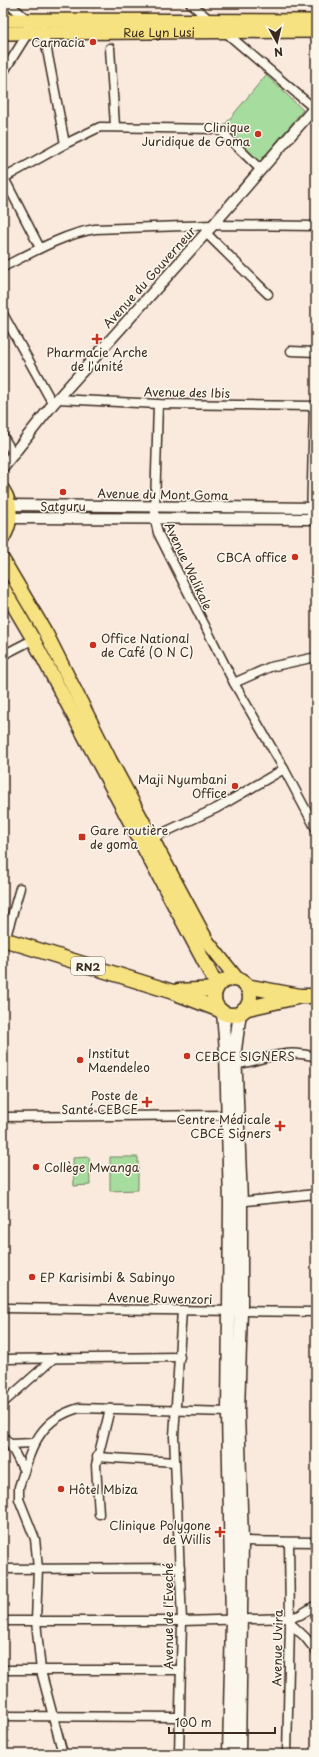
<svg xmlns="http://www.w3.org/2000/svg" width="319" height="1757" viewBox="0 0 319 1757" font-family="'Playpen Sans',sans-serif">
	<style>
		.green { fill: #a7dc9f; stroke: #71835e }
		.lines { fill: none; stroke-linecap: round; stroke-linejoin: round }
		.minor-casing { stroke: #3b2a1e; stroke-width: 11 }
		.tertiary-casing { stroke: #3b2a1e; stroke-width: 13 }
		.secondary-casing { stroke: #3b2a1e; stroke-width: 15 }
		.primary-casing { stroke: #3b2a1e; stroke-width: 16 }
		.trunk-casing { stroke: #3b2a1e; stroke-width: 17 }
		.minor { stroke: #fbf7ec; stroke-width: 8 }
		.tertiary { stroke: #fbf7ec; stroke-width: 10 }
		.secondary { stroke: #fbf7ec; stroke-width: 12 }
		.primary { stroke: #f7e281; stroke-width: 13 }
		.trunk { stroke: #f7e281; stroke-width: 14 }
		.poi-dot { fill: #c8321e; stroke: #fbf7ec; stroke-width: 1.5 }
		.labels { text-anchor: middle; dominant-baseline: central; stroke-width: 3; stroke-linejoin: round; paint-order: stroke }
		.shield { fill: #fbf7ec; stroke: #75685c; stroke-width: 1 }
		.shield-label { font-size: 11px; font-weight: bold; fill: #3b2a1e }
		.street-label { font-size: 12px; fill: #3b2a1e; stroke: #fbf7ec }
		.poi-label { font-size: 12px; fill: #3b2a1e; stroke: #fbf7ec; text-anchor: end }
	</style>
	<rect width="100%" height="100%" fill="#faeade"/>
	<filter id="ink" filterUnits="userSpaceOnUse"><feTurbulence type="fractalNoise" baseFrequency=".025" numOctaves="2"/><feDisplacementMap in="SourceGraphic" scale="8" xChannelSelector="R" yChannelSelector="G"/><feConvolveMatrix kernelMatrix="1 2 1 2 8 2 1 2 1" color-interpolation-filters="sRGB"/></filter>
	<g filter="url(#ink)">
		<g class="green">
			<polygon points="266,75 303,110 258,164 223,127"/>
			<polygon points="89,1157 90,1185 74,1186 73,1158"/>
			<polygon points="110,1157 138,1157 138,1190 110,1191"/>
		</g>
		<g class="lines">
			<g class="minor-casing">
				<g id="minor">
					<polyline points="190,3 211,21"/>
					<polyline points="43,29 65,144"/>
					<polyline points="224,31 316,110"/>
					<polyline points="110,48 115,126"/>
					<polyline points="3,73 28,33 28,20 8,3"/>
					<polyline points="3,176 40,248"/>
					<polyline points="4,178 65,144 100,127 215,129 222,132 261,170"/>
					<polyline points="206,233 268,294"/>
					<path d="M 3,267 C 31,253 64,234 95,229 L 213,225 L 316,226"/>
					<polyline points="3,314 53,404"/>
					<polyline points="291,351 316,352"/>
					<polyline points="58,399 158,404 316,406"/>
					<polyline points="158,404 155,506 155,520 158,533 234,683 284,769 316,829"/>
					<polyline points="3,436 14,455"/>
					<polyline points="311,519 314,406"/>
					<polyline points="3,655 36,638"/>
					<polyline points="234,683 270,667 316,657"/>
					<polyline points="152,838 217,808 284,769"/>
					<polyline points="5,940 20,888"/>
					<path d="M 235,1065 C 268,1059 282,1048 316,1057"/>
					<polyline points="3,1117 228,1115"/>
					<polyline points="237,1202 316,1194"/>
					<polyline points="3,1308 316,1312"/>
					<polyline points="3,1359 180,1357"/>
					<polyline points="3,1403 54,1358"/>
					<polyline points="3,1436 10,1444 24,1471"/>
					<polyline points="10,1444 34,1443"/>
					<polyline points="97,1457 175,1462"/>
					<polyline points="99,1514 96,1465 110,1409"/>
					<polyline points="238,1541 316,1542"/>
					<polyline points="3,1569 180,1568"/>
					<polyline points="3,1621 182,1621 290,1618 300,1615 316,1605"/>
					<polyline points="290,1623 305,1637 316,1651"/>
					<polyline points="3,1670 181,1670"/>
					<polyline points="3,1716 180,1717"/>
					<path d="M 63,1754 L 41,1671 L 36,1621 L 38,1568 L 35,1539 L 19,1499 L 19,1487 C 31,1450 37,1420 79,1408 L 231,1412"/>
					<polyline points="179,1754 182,1621 174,1436 182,1310"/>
					<polyline points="287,1754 290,1623 289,1543"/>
				</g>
			</g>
			<g class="tertiary-casing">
				<g id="tertiary">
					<polyline points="3,467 53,404 213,225 316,106"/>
					<polyline points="10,505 316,508"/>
					<polyline points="10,518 316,519"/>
				</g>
			</g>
			<g class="secondary-casing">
				<g id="secondary">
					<polyline points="223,1012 226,1051 230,1203 228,1413 232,1621 229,1754"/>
					<polyline points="239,1754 242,1541 238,1412 241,1311 241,1202 235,1050 240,1012"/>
				</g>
			</g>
			<g class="primary-casing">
				<g id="primary">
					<polyline points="3,20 316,21"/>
					<path id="s1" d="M 3,33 L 316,31"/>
					<path d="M 3,490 C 13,506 12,522 3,538"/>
					<polyline points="3,560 46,633 110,760 207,941 238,980"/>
					<polyline points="3,588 33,639 217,986"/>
				</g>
			</g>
			<g class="trunk-casing">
				<g id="trunk">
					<polyline points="3,939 173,992 220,1010"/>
					<circle cx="232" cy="997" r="18"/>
					<polyline points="246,986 300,996 316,996"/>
					<polyline points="178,991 216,989"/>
					<polyline points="244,1009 297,997"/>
				</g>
			</g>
			<use href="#minor" class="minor"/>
			<use href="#tertiary" class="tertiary"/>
			<use href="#secondary" class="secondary"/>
			<use href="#primary" class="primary"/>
			<use href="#trunk" class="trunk"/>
		</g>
	</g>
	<g class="poi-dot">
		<circle cx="93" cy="42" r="4"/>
		<circle cx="258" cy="134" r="4"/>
		<path d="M95 333h4v4h4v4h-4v4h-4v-4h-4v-4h4z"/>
		<circle cx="63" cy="492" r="4"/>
		<circle cx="295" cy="557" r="4"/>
		<circle cx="93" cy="645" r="4"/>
		<circle cx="235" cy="786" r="4"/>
		<rect x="78" y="833" width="8" height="8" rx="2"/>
		<circle cx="187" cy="1056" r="4"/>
		<circle cx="80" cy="1060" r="4"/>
		<path d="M145 1096h4v4h4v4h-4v4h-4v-4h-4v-4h4z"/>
		<path d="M278 1120h4v4h4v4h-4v4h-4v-4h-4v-4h4z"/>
		<circle cx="36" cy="1167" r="4"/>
		<circle cx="32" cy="1277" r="4"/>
		<circle cx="61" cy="1489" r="4"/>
		<path d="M218 1526h4v4h4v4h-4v4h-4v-4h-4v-4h4z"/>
	</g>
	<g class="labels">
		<rect class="shield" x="71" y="957" width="34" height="18" rx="3"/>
		<g class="shield-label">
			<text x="88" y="966">RN2</text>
		</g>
		<g class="street-label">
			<text stroke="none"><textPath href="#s1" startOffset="156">Rue Lyn Lusi</textPath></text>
			<text transform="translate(149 277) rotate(-48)">Avenue du Gouverneur</text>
			<text transform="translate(187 392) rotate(1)">Avenue des Ibis</text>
			<text transform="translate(163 494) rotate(1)">Avenue du Mont Goma</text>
			<text transform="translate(189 566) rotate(65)">Avenue Walikale</text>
			<text transform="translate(160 1298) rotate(1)">Avenue Ruwenzori</text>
			<text transform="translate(168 1616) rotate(-90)">Avenue de l'Eveché</text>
			<text transform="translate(277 1648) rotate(-89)">Avenue Uvira</text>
		</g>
		<g class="poi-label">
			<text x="85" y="42">Carnacia</text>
			<text x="250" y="127">Clinique<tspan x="250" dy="14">Juridique de Goma</tspan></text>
			<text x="97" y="352" text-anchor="middle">Pharmacie Arche<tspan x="97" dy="14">de l'unité</tspan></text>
			<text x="63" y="506" text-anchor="middle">Satguru</text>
			<text x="287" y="557">CBCA office</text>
			<text x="101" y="638" text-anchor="start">Office National<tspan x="101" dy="14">de Café (O N C)</tspan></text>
			<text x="227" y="779">Maji Nyumbani<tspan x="227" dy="14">Office</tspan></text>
			<text x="90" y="830" text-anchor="start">Gare routière<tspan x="90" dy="14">de goma</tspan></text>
			<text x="88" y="1053" text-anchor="start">Institut<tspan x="88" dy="14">Maendeleo</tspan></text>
			<text x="195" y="1056" text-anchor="start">CEBCE SIGNERS</text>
			<text x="138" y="1095">Poste de<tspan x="138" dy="14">Santé CEBCE</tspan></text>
			<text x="271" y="1119">Centre Médicale<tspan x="271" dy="14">CBCE Signers</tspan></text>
			<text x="44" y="1167" text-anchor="start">Collège Mwanga</text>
			<text x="40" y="1277" text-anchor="start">EP Karisimbi &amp; Sabinyo</text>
			<text x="69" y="1489" text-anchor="start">Hôtel Mbiza</text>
			<text x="211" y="1525">Clinique Polygone<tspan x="211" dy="14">de Willis</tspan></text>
		</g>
	</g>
	<rect width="319" height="1757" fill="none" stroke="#fbf7ec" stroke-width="16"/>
	<rect x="8" y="8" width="303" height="1741" fill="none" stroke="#3b2a1e" stroke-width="1.5" filter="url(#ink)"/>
	<g transform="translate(277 42) rotate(172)" stroke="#fbf7ec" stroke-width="3" paint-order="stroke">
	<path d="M0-3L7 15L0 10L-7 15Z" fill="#3b2a1e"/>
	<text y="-6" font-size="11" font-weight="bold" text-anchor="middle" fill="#3b2a1e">N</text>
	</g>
	<path d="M169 1727v6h106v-6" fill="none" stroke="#3b2a1e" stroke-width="2"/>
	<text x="175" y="1727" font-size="12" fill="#3b2a1e" stroke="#fbf7ec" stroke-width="3" paint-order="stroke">100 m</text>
</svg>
